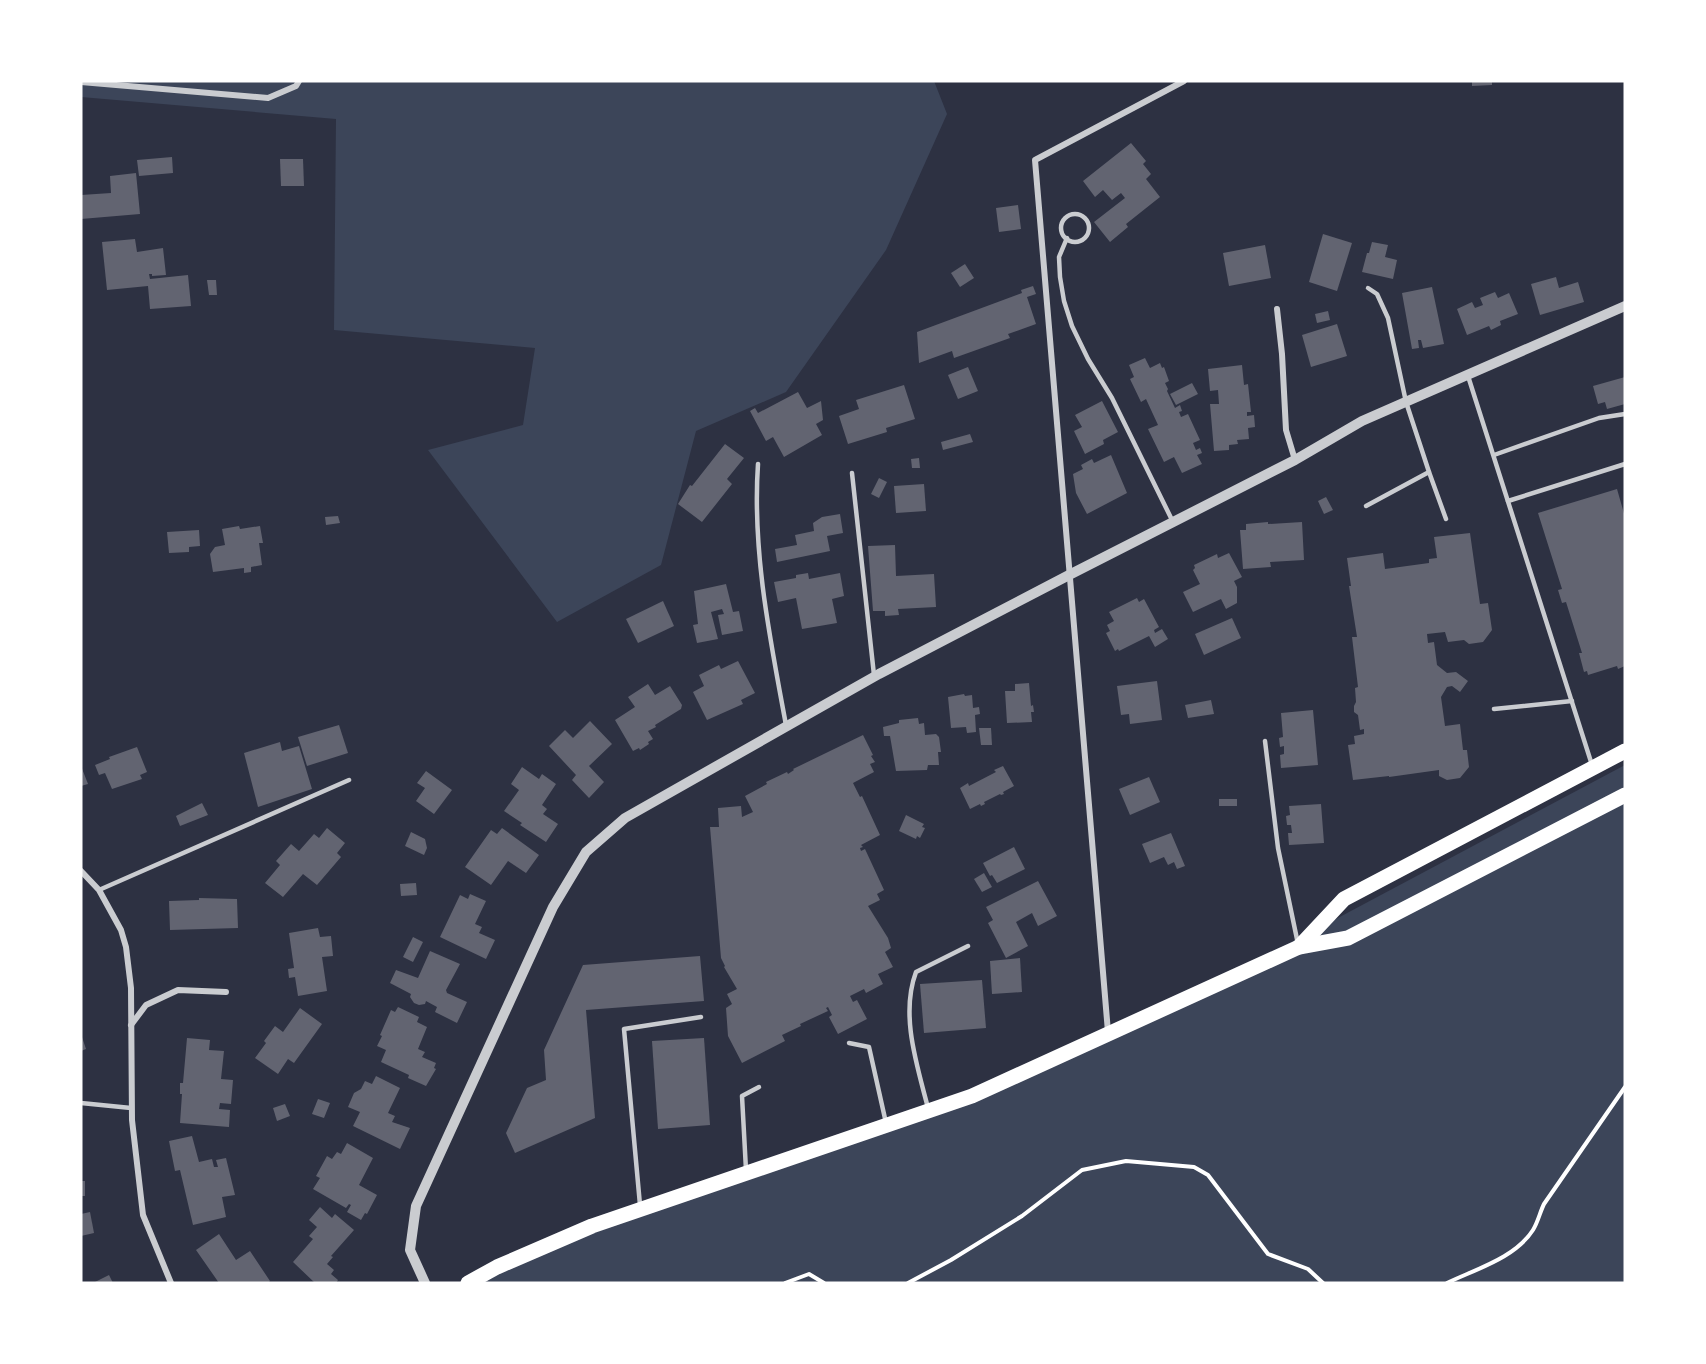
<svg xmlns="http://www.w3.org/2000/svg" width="1706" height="1364" viewBox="0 0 1706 1364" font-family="'Source Sans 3',sans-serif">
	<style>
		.green { fill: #3c4559 }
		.building { fill: #626471 }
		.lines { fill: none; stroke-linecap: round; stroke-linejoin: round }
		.path { stroke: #fff; stroke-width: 4 }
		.service { stroke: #caccd0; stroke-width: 4.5 }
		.minor { stroke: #caccd0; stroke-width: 6 }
		.tertiary { stroke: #caccd0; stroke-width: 10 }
		.primary { stroke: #fff; stroke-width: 15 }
	</style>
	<rect width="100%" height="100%" fill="#2d3142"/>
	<g class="green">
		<polygon points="81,81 934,81 947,114 886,250 786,392 696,431 661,565 557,622 428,450 523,425 535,348 334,330 336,119 81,97"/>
		<polygon points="1625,765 1625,1283 467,1283 488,1272 887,1125 1184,996 1319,928"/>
	</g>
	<g class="building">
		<polygon points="1472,81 1492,81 1492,85 1472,86"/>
		<polygon points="1131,143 1146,161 1143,164 1151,174 1146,179 1160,197 1126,224 1128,227 1110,242 1094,222 1125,198 1121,193 1112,200 1103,190 1095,197 1083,181"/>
		<polygon points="172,157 173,173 139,176 137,160"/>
		<polygon points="280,159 303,159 304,186 281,186"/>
		<polygon points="136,173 140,214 81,219 81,195 111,193 110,176"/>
		<polygon points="1018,205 1021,229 999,232 996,208"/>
		<polygon points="1323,234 1352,243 1337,291 1309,282"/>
		<polygon points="135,239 137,252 163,248 166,275 152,276 152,274 149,274 150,279 188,275 191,306 150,309 148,286 107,290 102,242"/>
		<polygon points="1372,242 1388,245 1385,257 1397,260 1393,279 1362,272 1367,253 1369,253"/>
		<polygon points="1265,245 1271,278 1229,286 1223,253"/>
		<polygon points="965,264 974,278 960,287 951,273"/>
		<polygon points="1556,277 1559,288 1578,282 1584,302 1540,315 1531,284"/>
		<polygon points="207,280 216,280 217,295 209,295"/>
		<polygon points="1033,286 1036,294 1027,297 1036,324 1008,334 1010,338 954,358 952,351 919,363 917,332 1022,293 1021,290"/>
		<polygon points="1432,287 1444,344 1423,348 1421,340 1418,340 1419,348 1412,349 1402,293"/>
		<polygon points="1495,292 1498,298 1509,293 1518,314 1500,321 1501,325 1491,330 1489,326 1467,335 1457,309 1472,302 1475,308 1483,305 1480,298"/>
		<polygon points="1328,311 1330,320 1317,323 1315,314"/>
		<polygon points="1337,324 1347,356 1311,367 1302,335"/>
		<polygon points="1145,358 1150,368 1160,363 1162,368 1164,367 1169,381 1165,383 1168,389 1167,391 1175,408 1180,405 1182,411 1179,412 1181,417 1188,414 1200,440 1193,443 1196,450 1200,448 1202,453 1197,455 1202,464 1182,473 1174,457 1164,462 1148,429 1158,425 1146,399 1141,402 1130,379 1134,377 1129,365"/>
		<polygon points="1242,365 1244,385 1248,384 1251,412 1247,412 1247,416 1254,415 1255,427 1248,428 1249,439 1237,440 1238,444 1229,445 1229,450 1214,451 1210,404 1219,404 1218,390 1210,391 1208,369"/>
		<polygon points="968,367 978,391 958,399 948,375"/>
		<polygon points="1625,377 1625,404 1607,409 1605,402 1598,404 1593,386"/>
		<polygon points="1192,383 1198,394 1176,405 1170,394"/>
		<polygon points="904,385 915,419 886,428 887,432 848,444 839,416 859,409 856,400"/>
		<polygon points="798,392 807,408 821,401 823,420 816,424 822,435 784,457 773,437 766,441 750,411 755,408 758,413"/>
		<polygon points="1102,401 1118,432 1103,440 1104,444 1085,454 1074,431 1082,427 1075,415"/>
		<polygon points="970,434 973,442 943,450 941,442"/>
		<polygon points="725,444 744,458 727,479 732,484 702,522 678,504 690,485 692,486"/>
		<polygon points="1111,455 1127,493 1087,514 1076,493 1073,474 1083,469 1081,465 1092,459 1094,463"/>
		<polygon points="919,458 920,468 912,468 911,459"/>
		<polygon points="879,478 887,482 879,498 871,494"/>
		<polygon points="924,484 926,511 896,513 894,486"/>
		<polygon points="1617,489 1625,517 1625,666 1618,669 1617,666 1588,675 1587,671 1584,672 1579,653 1582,653 1566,602 1562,603 1558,590 1562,589 1538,513"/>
		<polygon points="1326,497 1333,510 1324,514 1318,501"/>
		<polygon points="840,514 843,533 827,536 830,551 777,562 775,549 797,545 795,535 814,531 813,523 822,517"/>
		<polygon points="338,516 340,523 326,525 325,517"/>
		<polygon points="1268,522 1268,524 1302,522 1304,560 1270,562 1271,567 1243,569 1240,530 1246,530 1246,524"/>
		<polygon points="239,526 240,529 260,526 263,543 259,543 262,565 251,567 251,572 244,573 244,568 213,572 210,554 215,547 225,545 222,529"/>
		<polygon points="199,530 200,546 189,547 189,552 169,553 167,532"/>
		<polygon points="1470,533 1480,604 1488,603 1492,630 1483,642 1469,644 1464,640 1448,642 1445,632 1427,634 1428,643 1434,642 1437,665 1447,673 1456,672 1468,681 1460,692 1452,686 1447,687 1441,697 1445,726 1460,724 1463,750 1467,750 1469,767 1460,778 1447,780 1439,776 1439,770 1389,777 1389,776 1353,780 1348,745 1355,744 1354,736 1364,734 1364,729 1360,730 1358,715 1354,712 1354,706 1356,702 1355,688 1358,687 1352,637 1357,637 1349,586 1351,586 1347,558 1383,553 1385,569 1429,563 1429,559 1437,558 1434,537"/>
		<polygon points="895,545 896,576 934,574 936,607 898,609 899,615 885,616 885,611 873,611 868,546"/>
		<polygon points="1229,553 1242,577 1234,581 1237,587 1237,603 1226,609 1221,599 1193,612 1183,592 1200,584 1193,570 1195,568 1194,565 1217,554 1218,558"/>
		<polygon points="808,573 809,579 840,573 844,596 832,599 837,623 802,629 796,598 778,602 774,582 796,578 796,575"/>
		<polygon points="726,584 733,612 739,611 743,631 722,635 718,615 724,614 722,609 711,612 718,639 697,643 693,625 698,624 694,591"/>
		<polygon points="1137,598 1139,602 1144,599 1159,627 1154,630 1155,633 1162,629 1168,639 1155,647 1149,636 1119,651 1118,649 1115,651 1106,633 1110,631 1107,625 1114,621 1109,612"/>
		<polygon points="663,601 674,626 638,643 626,619"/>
		<polygon points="1232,618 1241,638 1204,655 1195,634"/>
		<polygon points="738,661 755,693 741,700 743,704 707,720 693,692 704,686 699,675 719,665 721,669"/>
		<polygon points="1157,681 1162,720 1130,724 1129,714 1121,715 1117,686"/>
		<polygon points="1029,683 1031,706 1033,705 1034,712 1031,712 1032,722 1007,723 1005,691 1015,691 1015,684"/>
		<polygon points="648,684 655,695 670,686 682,705 681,709 655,725 656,727 648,731 653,739 648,742 649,744 640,750 639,748 633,751 615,720 635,707 628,697"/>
		<polygon points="964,694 965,696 972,695 973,708 979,707 980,714 975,715 976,732 967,733 966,727 951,728 948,697"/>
		<polygon points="1211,700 1214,714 1188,718 1185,705"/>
		<polygon points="1313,710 1318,765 1281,768 1280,755 1284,754 1284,746 1280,747 1279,738 1283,737 1281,713"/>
		<polygon points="918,718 919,724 924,723 925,735 936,734 939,737 941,752 938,752 939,765 928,765 927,770 896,771 890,736 884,736 883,727 899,723 899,720"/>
		<polygon points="590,721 612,744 589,766 604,782 589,798 572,780 576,775 549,746 565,730 573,738"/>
		<polygon points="339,725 348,753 307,766 298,737"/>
		<polygon points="979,728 991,728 992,745 981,745"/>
		<polygon points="863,735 873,755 871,756 875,762 870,764 874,772 853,783 860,797 862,796 880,835 861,845 863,847 860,848 861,851 865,849 884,890 877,894 880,900 868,906 888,938 891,948 885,952 893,967 878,974 883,984 866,993 864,989 850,996 853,1002 857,1000 867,1019 838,1034 829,1017 832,1015 828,1007 826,1008 828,1011 800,1024 801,1026 782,1035 785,1041 742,1063 728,1036 726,1008 732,1004 727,994 737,989 724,967 725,966 721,958 710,827 719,827 718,808 741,806 742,817 753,812 745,796 767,784 766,782 787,772 788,774 794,770 793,769"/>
		<polygon points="280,742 282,751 299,746 312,789 258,807 244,753"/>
		<polygon points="137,747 147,772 140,775 142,779 112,789 105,773 99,775 95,765 110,759 109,757"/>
		<polygon points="81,766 88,784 81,786"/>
		<polygon points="1003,766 1014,786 1003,792 1004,794 1001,795 1000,794 984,802 985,804 981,806 980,804 970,809 960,788 968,783 969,786 996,772 994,770"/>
		<polygon points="522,767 539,779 542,774 556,784 542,805 547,809 543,814 558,824 546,842 520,825 522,823 504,811 519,790 511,784"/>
		<polygon points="426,771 452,790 434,814 416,801 425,788 417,783"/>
		<polygon points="1149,777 1160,802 1130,815 1119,789"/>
		<rect x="1219" y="799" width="18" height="7"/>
		<polygon points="202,803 208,815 180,826 176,816"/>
		<polygon points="1321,804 1324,843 1289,845 1288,833 1292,833 1291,825 1287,825 1286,816 1290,815 1289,806"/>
		<polygon points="906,815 924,824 922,827 925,828 920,838 917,836 916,839 899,831"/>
		<polygon points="327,828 345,843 337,853 341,857 317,885 303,874 283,897 265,883 280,865 276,861 291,844 299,851 314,834 319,838"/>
		<polygon points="502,828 539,855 526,873 508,861 491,885 465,867 491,830 497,834"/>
		<polygon points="411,832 425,839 427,848 424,855 405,846"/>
		<polygon points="1171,833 1185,866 1177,869 1174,862 1168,865 1164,857 1150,863 1142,844"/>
		<polygon points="1014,847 1025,869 997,883 992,875 990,876 983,863"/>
		<polygon points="984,873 992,887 982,892 974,879"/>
		<polygon points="1038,881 1057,916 1038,926 1032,913 1016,922 1028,946 1006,958 988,923 993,920 986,907"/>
		<polygon points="416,883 417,895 401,896 400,884"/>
		<polygon points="470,894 486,901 475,924 482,927 479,933 495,940 486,959 440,937 460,895 468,899"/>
		<polygon points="199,898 237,899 238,928 170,930 169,901 199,900"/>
		<polygon points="318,928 320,937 331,936 333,956 322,957 327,991 298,996 295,977 289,978 288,969 294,968 289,933"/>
		<polygon points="413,937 423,942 413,962 403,957"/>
		<polygon points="430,951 460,964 446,990 447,993 467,1002 457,1023 435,1012 437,1007 426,1001 425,1004 419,1005 414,1003 410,997 411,994 390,983 396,970 418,978"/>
		<polygon points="700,956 704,1001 586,1010 595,1118 515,1153 506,1133 527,1088 546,1080 544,1050 583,965"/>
		<polygon points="1020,958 1022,992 992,994 990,961"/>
		<polygon points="982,980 986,1028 924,1033 920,984"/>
		<polygon points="398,1007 419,1017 417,1022 427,1027 418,1049 425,1052 422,1057 436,1063 434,1068 436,1069 426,1086 408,1078 409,1075 381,1062 386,1050 377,1046 382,1036 380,1035 391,1010 395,1012"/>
		<polygon points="300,1008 322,1024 294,1063 288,1059 278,1074 255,1058 266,1043 264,1041 275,1026 283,1032"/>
		<polygon points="81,1034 86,1049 81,1051"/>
		<polygon points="187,1038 210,1040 209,1050 224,1051 221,1079 233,1080 231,1104 220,1103 219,1109 230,1110 229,1127 180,1123 182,1094 180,1094 180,1083 183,1083"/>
		<polygon points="704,1038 710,1125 658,1129 652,1041"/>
		<polygon points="376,1076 400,1088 388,1113 395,1116 392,1122 410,1128 400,1149 353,1126 360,1112 348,1107 354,1093 361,1089 365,1081 372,1084"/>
		<polygon points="318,1099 330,1103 324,1118 312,1114"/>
		<polygon points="285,1104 290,1116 277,1121 273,1108"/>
		<polygon points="192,1136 199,1162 212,1159 214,1167 218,1167 216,1160 226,1158 235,1195 222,1197 226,1217 193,1225 180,1170 175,1171 169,1141"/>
		<polygon points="347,1143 373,1158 359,1185 377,1195 367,1214 365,1213 361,1220 347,1212 351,1205 349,1204 346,1208 313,1189 320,1178 316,1176 327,1156 332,1159 337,1152 341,1154"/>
		<rect x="81" y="1181" width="4" height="15"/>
		<polygon points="320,1207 332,1218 335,1214 354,1230 331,1256 333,1257 327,1264 334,1270 331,1274 338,1280 336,1283 315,1283 293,1262 313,1239 309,1236 317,1227 309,1220"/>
		<polygon points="90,1212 94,1233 81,1236 81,1214"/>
		<polygon points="219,1234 236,1260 250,1251 270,1281 268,1283 219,1283 196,1250"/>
		<polygon points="109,1275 113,1283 93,1283"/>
	</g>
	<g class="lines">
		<g class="path">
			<polyline points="785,1283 809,1274 824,1283"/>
			<polyline points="908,1283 951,1260 1022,1216 1082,1170 1126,1161 1194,1167 1208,1175 1268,1254 1308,1269 1323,1283"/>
			<path d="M 1447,1283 C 1476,1269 1515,1258 1533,1230 C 1538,1222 1540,1212 1544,1204 L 1625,1087"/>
		</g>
		<g class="service">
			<circle cx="1075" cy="228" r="14"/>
			<polyline points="1067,238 1059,257 1060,277 1064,301 1072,326 1088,359 1112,398 1173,522"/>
			<polyline points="1468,376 1592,765"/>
			<polyline points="1494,455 1599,418 1625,414"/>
			<path d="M 758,464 C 752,551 770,639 786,725"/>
			<polyline points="1429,472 1446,519"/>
			<polyline points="852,473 874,675"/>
			<polyline points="1508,501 1625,464"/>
			<polyline points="1366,506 1429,472 1406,402 1388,318 1377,294 1368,288"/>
			<polyline points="1494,709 1572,701"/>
			<polyline points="1265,741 1278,848 1298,944"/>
			<polyline points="99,890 349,780"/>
			<polyline points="849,1043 869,1047 886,1123"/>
			<polyline points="81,1103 131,1108"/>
			<path d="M 928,1108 C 917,1065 900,1015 916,972 L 968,946"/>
			<polyline points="746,1170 742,1096 759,1087"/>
			<polyline points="640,1205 624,1029 701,1017"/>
		</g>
		<g class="minor">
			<polyline points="81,82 268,98 296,86 299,81"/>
			<polyline points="1277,309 1282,354 1286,430 1295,460"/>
			<polyline points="81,871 99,890 121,930 126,947 131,988 132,1120 143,1215 171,1283"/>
			<polyline points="131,1025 146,1005 178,990 226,992"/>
			<polyline points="1108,1032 1035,160 1184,81"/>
		</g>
		<polyline class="tertiary" points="425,1283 410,1250 416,1206 553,907 586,852 625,818 879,674 1071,574 1295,460 1362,421 1625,306"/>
		<g class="primary">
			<polyline points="1299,947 1344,899 1625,751"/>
			<polyline points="468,1283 497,1267 592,1226 972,1096 1299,947 1348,938 1625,795"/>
		</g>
	</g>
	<rect width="1706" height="1364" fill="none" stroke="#ffffff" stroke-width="165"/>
</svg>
